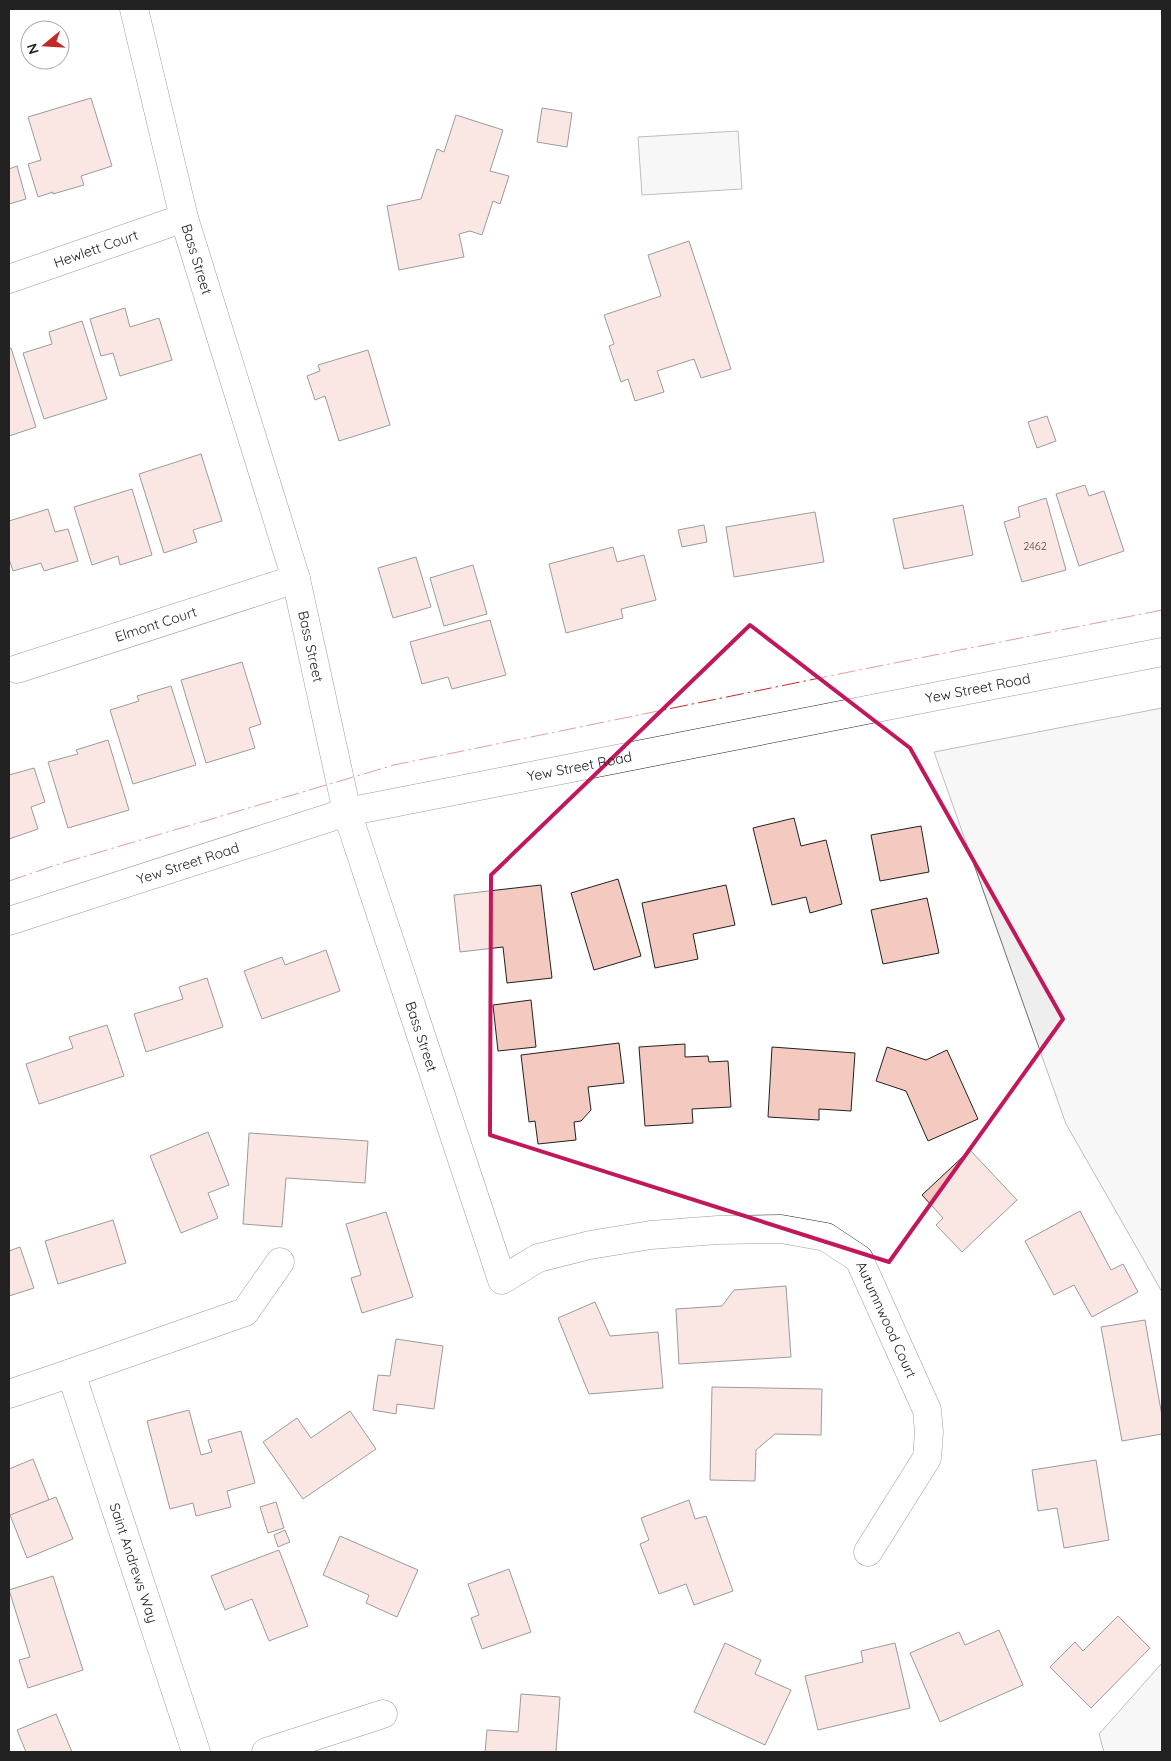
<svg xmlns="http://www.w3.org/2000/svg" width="1171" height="1761" viewBox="0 0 1171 1761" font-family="Quicksand,sans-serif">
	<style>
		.green { fill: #eee; stroke: #6f6f6f }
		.building { fill: #f3c9c0; stroke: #222 }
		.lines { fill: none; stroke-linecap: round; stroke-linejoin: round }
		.minor-casing { stroke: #222; stroke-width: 29 }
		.tertiary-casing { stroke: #222; stroke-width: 29 }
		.minor { stroke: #fff; stroke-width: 28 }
		.tertiary { stroke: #fff; stroke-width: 28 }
		.power { stroke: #c62828; stroke-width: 1; stroke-dasharray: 18 4 2.5 4; stroke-linecap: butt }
		.marked { fill: none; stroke: #c2185b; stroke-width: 4; stroke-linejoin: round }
		.labels { text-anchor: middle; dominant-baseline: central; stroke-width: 4; stroke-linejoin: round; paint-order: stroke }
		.number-label { font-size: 11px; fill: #564c4a }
		.street-label { font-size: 14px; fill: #222; stroke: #fff }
	</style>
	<rect width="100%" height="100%" fill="#fff"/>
	<g class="green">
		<polygon points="738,131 742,189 642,195 638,137"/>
		<polygon points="1162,708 1162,1292 1066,1124 934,752"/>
		<polygon points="1162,1663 1162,1752 1104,1752 1099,1734"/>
	</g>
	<g class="building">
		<polygon points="91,98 112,166 81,176 84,185 53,194 53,192 38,197 28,164 41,160 28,117"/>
		<polygon points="542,108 572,113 567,147 537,142"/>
		<polygon points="456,115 503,130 490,171 509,176 500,204 493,201 482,235 470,231 459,234 464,257 399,270 387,206 421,199 437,149 444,152"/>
		<polygon points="17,166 26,199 9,204 9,169"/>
		<polygon points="689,241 731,369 701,378 694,359 657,371 664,392 635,401 628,379 621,382 609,346 614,344 604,315 661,296 648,255"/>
		<polygon points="125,308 130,327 159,318 172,360 120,376 113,353 101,356 90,319"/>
		<polygon points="82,321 107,399 44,419 23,353 52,344 49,332"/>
		<polygon points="11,348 36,427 9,436 9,349"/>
		<polygon points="368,350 390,425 339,441 325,396 315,400 307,376 320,371 318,365"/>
		<polygon points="1047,416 1056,441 1037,448 1028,422"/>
		<polygon points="201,454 222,521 193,530 197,542 164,553 139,474"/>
		<polygon points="1085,485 1089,496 1104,491 1124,551 1079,566 1056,494"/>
		<polygon points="132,489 152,555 120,565 118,556 92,565 74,507"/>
		<polygon points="1046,498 1066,570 1022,582 1004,522 1020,517 1018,507"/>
		<polygon points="963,505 973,555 904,569 893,519"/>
		<polygon points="48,509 55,532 68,529 78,561 44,571 41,563 13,571 9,559 9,521"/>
		<polygon points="815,512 824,562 734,577 726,527"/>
		<polygon points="704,525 707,542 682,547 678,530"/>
		<polygon points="613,547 617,562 644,555 656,600 621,609 623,618 566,633 549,564"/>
		<polygon points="416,557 431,607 393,618 378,568"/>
		<polygon points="473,565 487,614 444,626 430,578"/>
		<polygon points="490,620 506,675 452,689 448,677 422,684 410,642"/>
		<polygon points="242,662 261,724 249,728 255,748 206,763 181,680"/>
		<polygon points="171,686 196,765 133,784 110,710 139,701 137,696"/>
		<polygon points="108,740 129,810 68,828 48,762 78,754 76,750"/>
		<polygon points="34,768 45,802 31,807 38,829 9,839 9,775"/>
		<polygon points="794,818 801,846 826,840 842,904 810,913 806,897 772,905 753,828"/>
		<polygon points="921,826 929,872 880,881 871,835"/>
		<polygon points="618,879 641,956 594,970 571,893"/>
		<polygon points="541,885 552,978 507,983 503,947 460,952 454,895"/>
		<polygon points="726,885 735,925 693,934 698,959 655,968 642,903"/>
		<polygon points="927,898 939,953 883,964 871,910"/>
		<polygon points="326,950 340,991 262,1019 244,971 282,957 285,965"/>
		<polygon points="207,978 223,1027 146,1052 134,1014 183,999 179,987"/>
		<polygon points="531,1000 536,1047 498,1051 493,1005"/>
		<polygon points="107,1025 124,1076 39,1104 26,1064 73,1048 69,1037"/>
		<polygon points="619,1043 624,1083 588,1087 591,1110 581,1121 574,1122 576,1140 538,1144 535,1121 529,1122 521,1055"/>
		<polygon points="685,1044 685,1057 708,1056 709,1062 728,1061 731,1107 692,1109 693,1123 645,1126 639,1047"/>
		<polygon points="772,1047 855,1053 851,1111 819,1109 819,1120 768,1117"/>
		<polygon points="887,1047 926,1060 947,1050 978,1119 928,1141 906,1091 876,1081"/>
		<polygon points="208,1132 229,1185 208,1193 218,1218 181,1233 150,1156"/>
		<polygon points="249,1133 368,1141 365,1183 286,1178 282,1227 243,1224"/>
		<polygon points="970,1150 1017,1200 962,1252 936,1225 943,1218 922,1195"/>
		<polygon points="1080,1211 1111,1270 1123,1264 1138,1292 1092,1317 1074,1285 1054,1295 1025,1241"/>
		<polygon points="386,1212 413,1297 362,1313 351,1278 361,1275 346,1224"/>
		<polygon points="113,1220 126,1263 58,1284 45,1241"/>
		<polygon points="20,1247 34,1288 9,1296 9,1251"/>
		<polygon points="786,1286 791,1357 679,1364 676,1309 722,1306 734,1290"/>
		<polygon points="595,1302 610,1336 658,1332 663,1388 589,1394 558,1318"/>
		<polygon points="1145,1320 1162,1416 1162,1434 1122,1441 1101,1327"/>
		<polygon points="396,1339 443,1346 434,1409 397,1404 396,1414 373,1410 378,1375 390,1376"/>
		<polygon points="712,1387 822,1389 821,1435 775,1434 756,1450 755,1481 710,1480"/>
		<polygon points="189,1410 201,1455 212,1452 208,1440 241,1431 255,1483 227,1491 231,1507 196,1516 193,1503 170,1509 147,1421"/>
		<polygon points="350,1411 376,1449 303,1499 263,1442 297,1418 311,1438"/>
		<polygon points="33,1459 49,1500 9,1516 9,1469"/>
		<polygon points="1096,1460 1109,1540 1064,1548 1057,1508 1038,1511 1032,1470"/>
		<polygon points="56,1497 73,1539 27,1558 10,1515"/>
		<polygon points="689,1500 695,1519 706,1516 733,1591 694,1605 686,1584 659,1594 640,1544 649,1540 641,1518"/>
		<polygon points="276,1502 284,1528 268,1533 260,1507"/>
		<polygon points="285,1530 290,1542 278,1547 274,1535"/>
		<polygon points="340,1536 418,1570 397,1617 366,1603 369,1595 323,1575"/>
		<polygon points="279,1550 308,1626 269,1641 252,1599 225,1610 211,1576"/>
		<polygon points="509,1569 531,1632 482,1649 471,1618 479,1615 468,1584"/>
		<polygon points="53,1576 83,1670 28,1688 19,1660 30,1657 9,1590"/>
		<polygon points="1118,1616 1150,1648 1091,1708 1050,1667 1075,1642 1083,1651"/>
		<polygon points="999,1630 1023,1685 940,1722 910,1653 959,1632 965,1645"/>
		<polygon points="725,1643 761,1660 755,1674 791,1690 765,1745 694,1712"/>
		<polygon points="895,1643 910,1708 818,1730 805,1676 863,1662 861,1651"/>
		<polygon points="521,1694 560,1697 556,1752 485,1752 487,1730 518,1732"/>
		<polygon points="56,1714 72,1752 26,1752 17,1730"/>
	</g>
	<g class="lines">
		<g class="minor-casing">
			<g id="minor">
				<path id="s1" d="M 134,9 L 184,218 L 296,579 L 347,812 L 502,1280 L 538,1258 L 590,1245 L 651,1235 L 718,1230 L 781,1229 L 826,1237 L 859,1259 L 927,1410 L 929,1432 L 927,1458 L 868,1552"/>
				<path id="s2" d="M 9,279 L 184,218"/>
				<path id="s3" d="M 17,669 L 296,579"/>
				<path id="s4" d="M 71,1373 L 196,1752"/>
				<polyline points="9,1394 71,1373 245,1312 280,1262"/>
				<polyline points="266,1752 383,1714"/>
			</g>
		</g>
		<g class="tertiary-casing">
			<g id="tertiary">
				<path id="s5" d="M 9,921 L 347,812 L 1162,652"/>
			</g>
		</g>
		<use href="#minor" class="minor"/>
		<use href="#tertiary" class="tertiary"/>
		<polyline class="power" points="9,881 56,865 394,765 854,671 1162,610"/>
	</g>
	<path d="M0 0H1171V1761H0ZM 750,625 L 910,748 L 1063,1019 L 889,1262 L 490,1135 L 491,875 Z" fill="#fff" fill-opacity=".55" fill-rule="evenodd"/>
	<path class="marked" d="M 750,625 L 910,748 L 1063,1019 L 889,1262 L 490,1135 L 491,875 Z"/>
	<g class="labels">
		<g class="number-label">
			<text x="1035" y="546">2462</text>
		</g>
		<g class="street-label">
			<text stroke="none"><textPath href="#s2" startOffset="92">Hewlett Court</textPath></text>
			<text stroke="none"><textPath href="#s1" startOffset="258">Bass Street</textPath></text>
			<text stroke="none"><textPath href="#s3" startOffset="146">Elmont Court</textPath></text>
			<text stroke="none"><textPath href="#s1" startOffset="662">Bass Street</textPath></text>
			<text stroke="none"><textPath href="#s5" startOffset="998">Yew Street Road</textPath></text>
			<text stroke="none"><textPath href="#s5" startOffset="592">Yew Street Road</textPath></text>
			<text stroke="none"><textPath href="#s5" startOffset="188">Yew Street Road</textPath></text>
			<text stroke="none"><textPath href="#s1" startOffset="1068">Bass Street</textPath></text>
			<text stroke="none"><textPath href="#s1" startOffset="1764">Autumnwood Court</textPath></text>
			<text stroke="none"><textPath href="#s4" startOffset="200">Saint Andrews Way</textPath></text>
		</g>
	</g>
	<rect width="1171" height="1761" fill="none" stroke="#222222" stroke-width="20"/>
	<g transform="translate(45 45) rotate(252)"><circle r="24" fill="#ffffff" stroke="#a7a7a7"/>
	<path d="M0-4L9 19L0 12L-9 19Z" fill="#c62828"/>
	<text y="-8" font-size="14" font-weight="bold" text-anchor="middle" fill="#222222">N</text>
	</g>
</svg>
